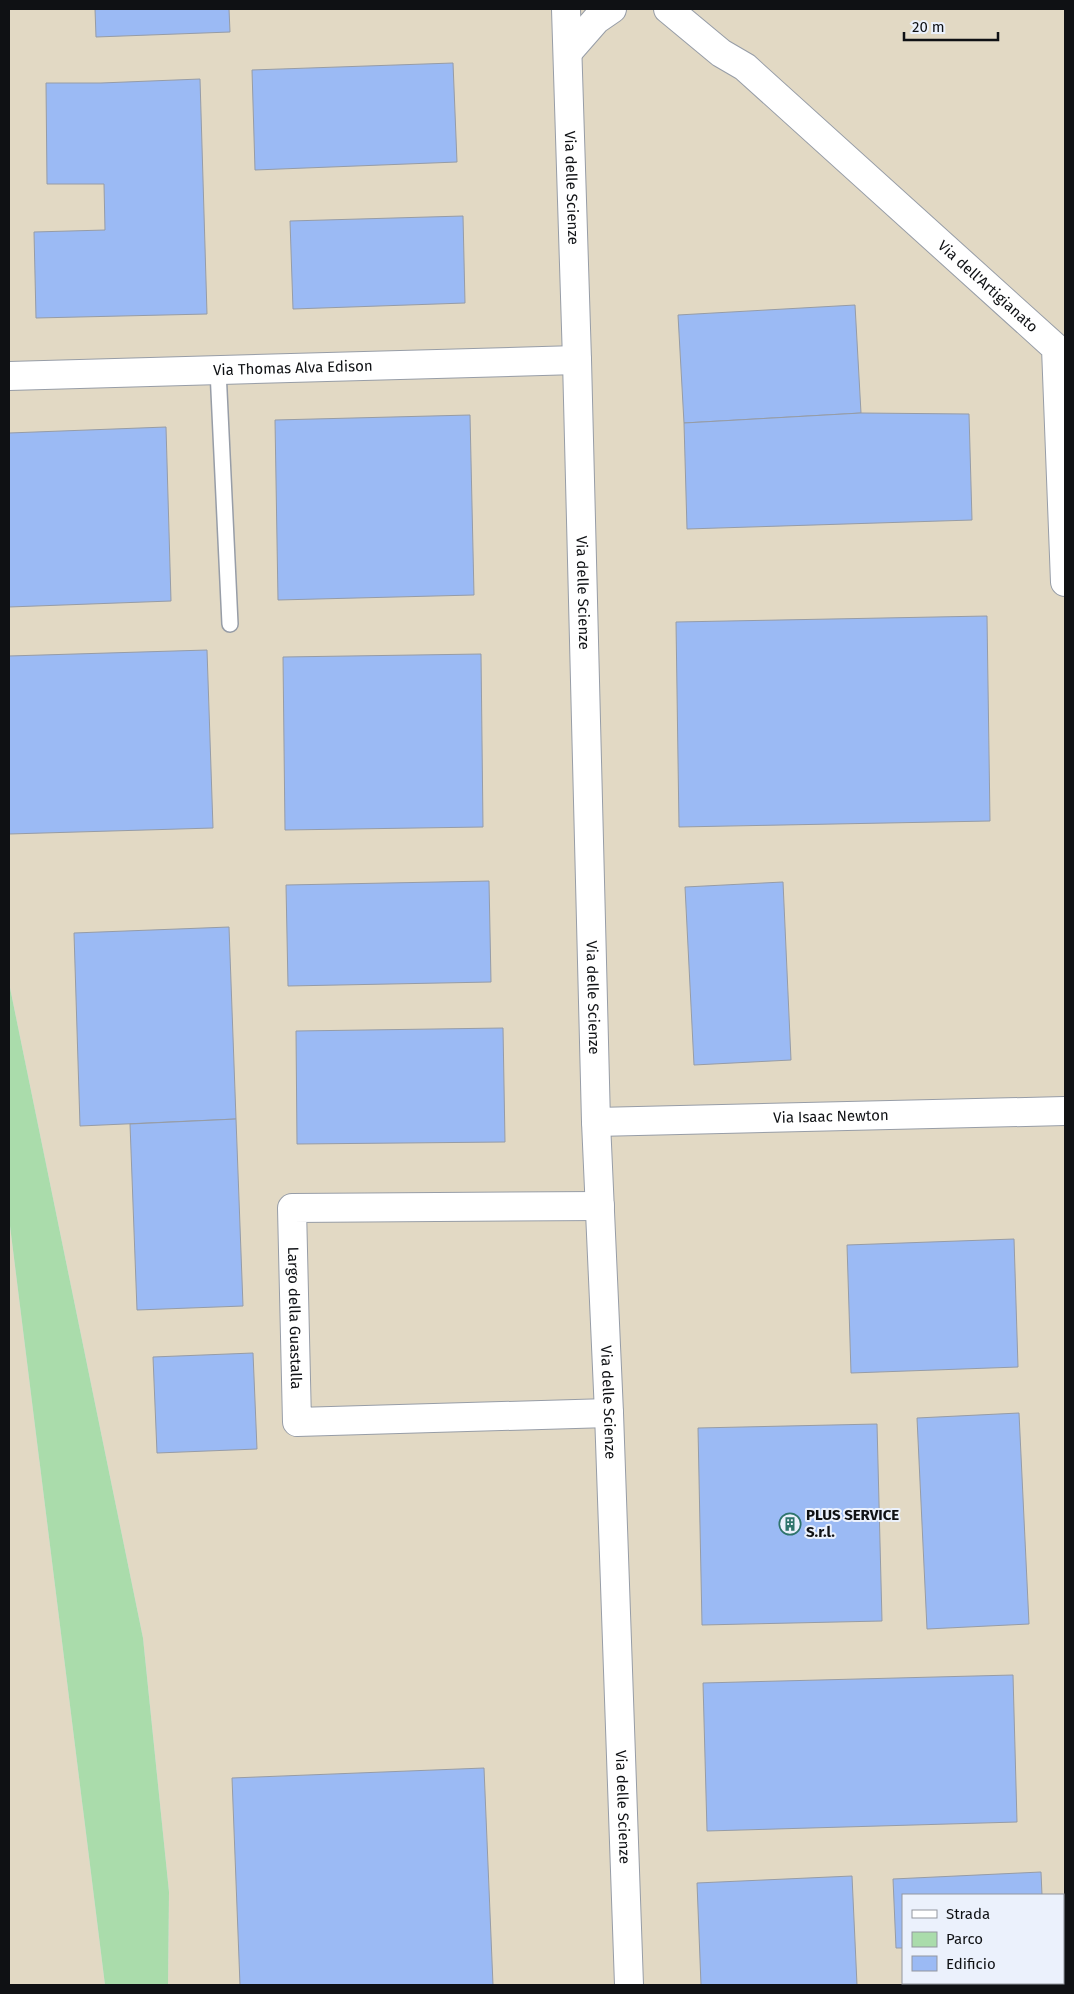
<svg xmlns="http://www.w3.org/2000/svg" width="1074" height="1994" viewBox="0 0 1074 1994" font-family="'Fira Sans',sans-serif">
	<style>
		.industrial { fill: #e2d9c4; fill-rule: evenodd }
		.green { fill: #aadcab }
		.building { fill: #9bbaf4; stroke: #969ca6 }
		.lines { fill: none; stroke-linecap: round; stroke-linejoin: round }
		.lane-casing { stroke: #979da7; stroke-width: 18 }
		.street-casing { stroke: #979da7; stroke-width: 30 }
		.lane { stroke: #fff; stroke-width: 15 }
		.street { stroke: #fff; stroke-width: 28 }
		.labels { text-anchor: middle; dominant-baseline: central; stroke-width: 4; stroke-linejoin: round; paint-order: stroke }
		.street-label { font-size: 15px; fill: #0f1114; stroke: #ebf1fc }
		.poi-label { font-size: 15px; font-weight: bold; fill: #0f1114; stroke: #ebf1fc; text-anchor: start }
	</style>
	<rect width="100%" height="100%" fill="#dde4ee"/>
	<g class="industrial">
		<path d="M 9,9 L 1065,9 L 1065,1985 L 168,1985 L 169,1892 L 143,1638 L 9,983 ZM 903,1895 L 1063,1895 L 1063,1983 L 903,1983 Z"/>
		<polygon points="9,1218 105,1985 9,1985"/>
	</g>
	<polygon class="green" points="9,983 143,1638 169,1892 168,1985 105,1985 9,1218"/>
	<g class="building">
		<polygon points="95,9 229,9 230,32 96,37"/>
		<polygon points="453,63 457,162 255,170 252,70"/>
		<polygon points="200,79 207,314 36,318 34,232 105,230 104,184 47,184 46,83 101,83"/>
		<polygon points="463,216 465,303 293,309 290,221"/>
		<polygon points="855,305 861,413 684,423 678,315"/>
		<polygon points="861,413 969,414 972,520 687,529 684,423"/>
		<polygon points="470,415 474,595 278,600 275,420"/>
		<polygon points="166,427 171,601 9,607 9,433"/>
		<polygon points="987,616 990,821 679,827 676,622"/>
		<polygon points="207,650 213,828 9,834 9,656"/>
		<polygon points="481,654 483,827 285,830 283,657"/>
		<polygon points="489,881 491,982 288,986 286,885"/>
		<polygon points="783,882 791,1060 694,1065 685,887"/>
		<polygon points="229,927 236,1119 80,1126 74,933"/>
		<polygon points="503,1028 505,1142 297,1144 296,1031"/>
		<polygon points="236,1119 243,1306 137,1310 130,1124"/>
		<polygon points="1014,1239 1018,1367 851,1373 847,1245"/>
		<polygon points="253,1353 257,1449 157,1453 153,1357"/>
		<polygon points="1019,1413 1029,1624 927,1629 917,1418"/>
		<polygon points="877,1424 882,1621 702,1625 698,1428"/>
		<polygon points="1013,1675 1017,1822 707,1831 703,1683"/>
		<polygon points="484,1768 493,1985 240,1985 232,1778"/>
		<polygon points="1041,1872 1042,1895 903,1895 903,1948 896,1948 893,1879"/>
		<polygon points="852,1876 857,1985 701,1985 697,1883"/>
	</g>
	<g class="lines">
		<g class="lane-casing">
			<polyline id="lane" points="218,370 230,624"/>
		</g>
		<g class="street-casing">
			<g id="street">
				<path id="s1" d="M 566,9 L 577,360 L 596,1122 L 609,1413 L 629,1985"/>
				<path id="s2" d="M 668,9 L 721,53 L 745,67 L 1056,348 L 1065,582"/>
				<polyline points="568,52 596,20 612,9"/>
				<path id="s3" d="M 9,376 L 577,360"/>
				<path id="s4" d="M 596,1122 L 1065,1111"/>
				<path id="s5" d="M 600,1206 L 292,1208 L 297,1422 L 609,1413"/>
			</g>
		</g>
		<use href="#lane" class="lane"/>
		<use href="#street" class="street"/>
	</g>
	<defs>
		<g id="building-ring" transform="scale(1.125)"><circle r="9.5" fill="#ebf1fc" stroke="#2e746b" stroke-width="1.5"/><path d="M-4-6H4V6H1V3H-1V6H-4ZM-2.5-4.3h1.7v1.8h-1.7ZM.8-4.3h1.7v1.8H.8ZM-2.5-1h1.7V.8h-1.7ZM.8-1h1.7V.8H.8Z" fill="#2e746b"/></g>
	</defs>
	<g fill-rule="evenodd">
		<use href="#building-ring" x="790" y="1524"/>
	</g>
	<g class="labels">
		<g class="street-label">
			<text stroke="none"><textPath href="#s1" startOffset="179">Via delle Scienze</textPath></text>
			<text stroke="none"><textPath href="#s2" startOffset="424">Via dell'Artigianato</textPath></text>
			<text stroke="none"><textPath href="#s3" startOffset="284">Via Thomas Alva Edison</textPath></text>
			<text stroke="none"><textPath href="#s1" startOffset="584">Via delle Scienze</textPath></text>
			<text stroke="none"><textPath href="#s1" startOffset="989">Via delle Scienze</textPath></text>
			<text stroke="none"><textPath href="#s4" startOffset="235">Via Isaac Newton</textPath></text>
			<text stroke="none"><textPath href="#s5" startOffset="418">Largo della Guastalla</textPath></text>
			<text stroke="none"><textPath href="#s1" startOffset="1394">Via delle Scienze</textPath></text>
			<text stroke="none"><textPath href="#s1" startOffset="1799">Via delle Scienze</textPath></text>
		</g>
		<g class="poi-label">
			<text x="806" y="1515">PLUS SERVICE<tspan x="806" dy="17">S.r.l.</tspan></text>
		</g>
	</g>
	<rect width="1074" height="1994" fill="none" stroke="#0f1114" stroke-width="20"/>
	<rect x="902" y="1894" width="162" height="90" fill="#ebf1fc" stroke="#93979f"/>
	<rect x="912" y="1910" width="25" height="8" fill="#ffffff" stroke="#93979f"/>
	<text x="946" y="1919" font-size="15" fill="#0f1114">Strada</text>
	<rect x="912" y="1932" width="25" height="15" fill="#aadcab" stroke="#93979f"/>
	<text x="946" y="1944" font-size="15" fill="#0f1114">Parco</text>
	<rect x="912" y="1956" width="25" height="15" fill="#9bbaf4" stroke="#93979f"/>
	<text x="946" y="1969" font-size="15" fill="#0f1114">Edificio</text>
	<path d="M904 32v8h94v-8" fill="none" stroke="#0f1114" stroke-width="2.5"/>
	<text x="912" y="32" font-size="15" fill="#0f1114" stroke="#ebf1fc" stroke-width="4" paint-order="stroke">20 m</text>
</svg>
